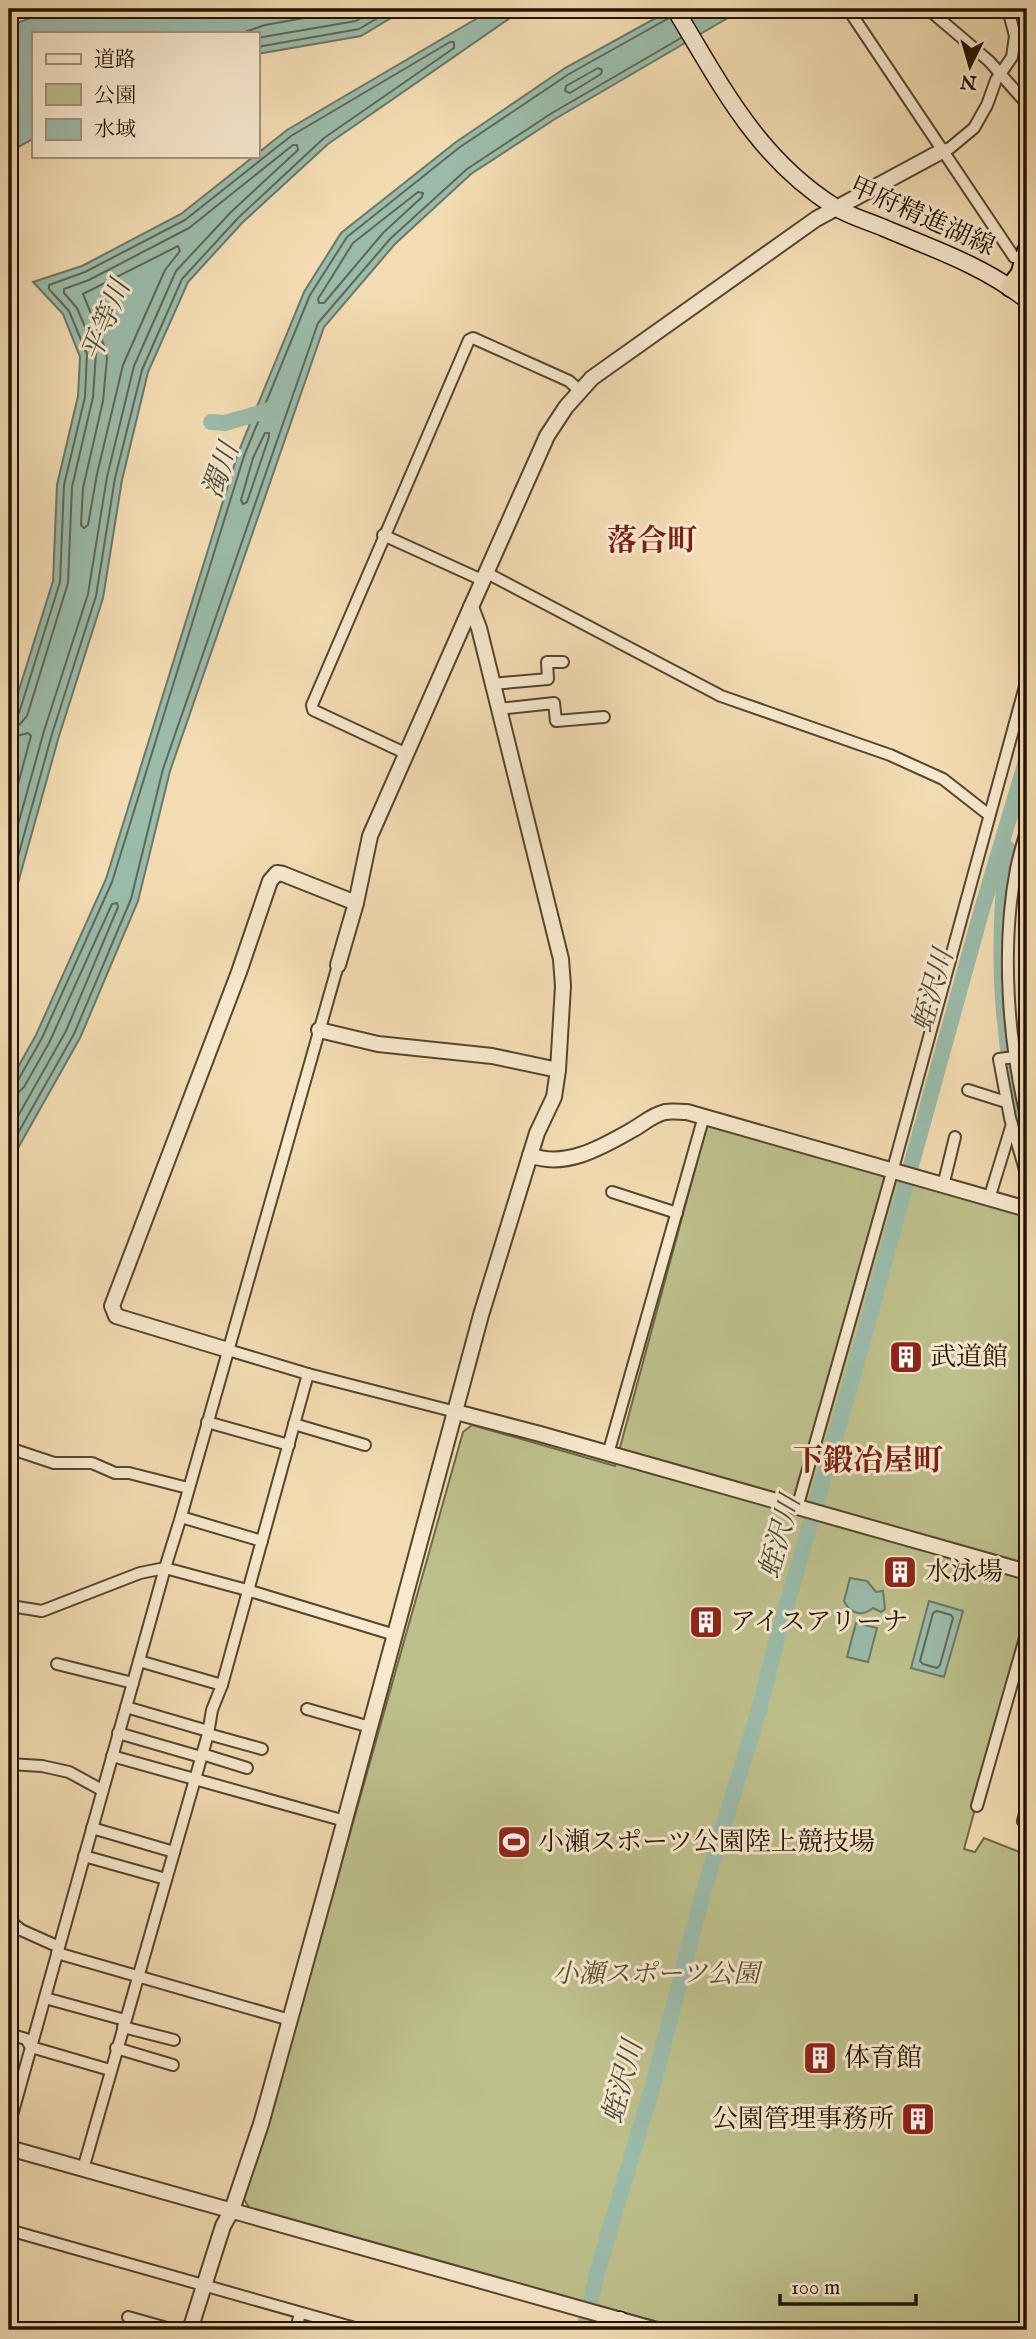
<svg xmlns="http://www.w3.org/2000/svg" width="1036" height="2339" viewBox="0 0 1036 2339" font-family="'IM FELL English','Noto Serif JP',serif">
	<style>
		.green { fill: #bdc08b; stroke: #706a46; stroke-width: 2 }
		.water { fill: #9bbcab; stroke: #6b7867; stroke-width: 2 }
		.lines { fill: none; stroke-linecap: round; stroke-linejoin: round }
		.shore { stroke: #5f6856; stroke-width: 2 }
		.river { stroke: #9bbcab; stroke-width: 16 }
		.minor-casing { stroke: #57452e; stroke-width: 14 }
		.tertiary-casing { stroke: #57452e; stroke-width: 18 }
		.secondary-casing { stroke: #231301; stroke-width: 19 }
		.motorway-casing { stroke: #231301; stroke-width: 23 }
		.minor { stroke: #f7e8ce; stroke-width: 10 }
		.tertiary { stroke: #f7e8ce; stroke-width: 14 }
		.secondary { stroke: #f7e8ce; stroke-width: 16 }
		.motorway { stroke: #f3dcb3; stroke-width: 19 }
		.labels { text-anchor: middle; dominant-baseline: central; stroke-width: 6; stroke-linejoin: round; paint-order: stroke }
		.street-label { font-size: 26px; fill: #231301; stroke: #f7e8ce }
		.poi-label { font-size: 26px; fill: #231301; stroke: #f7e8ce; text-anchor: start }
		.park-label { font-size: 26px; font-style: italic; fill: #595031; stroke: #f7e8ce }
		.water-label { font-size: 28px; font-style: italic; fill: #4d4e3c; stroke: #f7e8ce }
		.quarter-label { font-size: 30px; font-weight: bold; fill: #7a1f14; stroke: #f7e8ce }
	</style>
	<rect width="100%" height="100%" fill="#f3dcb3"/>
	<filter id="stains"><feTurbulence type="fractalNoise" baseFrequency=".00286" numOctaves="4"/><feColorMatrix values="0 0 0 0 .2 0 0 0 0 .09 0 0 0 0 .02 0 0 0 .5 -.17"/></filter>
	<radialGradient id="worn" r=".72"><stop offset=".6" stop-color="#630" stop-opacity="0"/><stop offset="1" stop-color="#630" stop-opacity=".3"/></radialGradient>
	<polygon class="green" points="707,1125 1027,1209 1027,1619 964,1849 975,1852 984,1838 1027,1855 1027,2330 687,2330 250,2209 244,2199 270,2117 463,1432 472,1425 615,1466"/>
	<g class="water">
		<polygon points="54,9 406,9 361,36 257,54 257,33 33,33 33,139 9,152 9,26"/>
		<polygon points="493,9 523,9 328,144 242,223 188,282 148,372 122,480 103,598 59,736 9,915 9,722 53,581 57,485 78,396 80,357 63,314 33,282 82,266 181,214 287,130"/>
		<polygon points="672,9 743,9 555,119 471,174 395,244 324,327 170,771 138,901 80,1038 9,1164 9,1083 36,1035 106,879 238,453 304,292 341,233 456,142 565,68"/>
		<path d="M 850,1578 L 867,1581 L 876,1592 L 883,1591 L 885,1609 L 881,1612 L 873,1608 C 862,1617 850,1614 844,1601 Z"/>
		<polygon points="929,1601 963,1611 944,1677 911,1668"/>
		<polygon points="856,1623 877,1628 868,1662 847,1657"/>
	</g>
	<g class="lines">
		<g class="shore">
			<polyline points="242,33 265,25 355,9"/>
			<polyline points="257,38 356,21 376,9"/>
			<polyline points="257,47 359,29 393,9"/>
			<polygon points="598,68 602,70 601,74 570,93 565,91 566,86"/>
			<polygon points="418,192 423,193 422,197 383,233 324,303 319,303 318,299 353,243"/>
			<polygon points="178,246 180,251 165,270 123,365 97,474 88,525 84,528 81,525 83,488 103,401 107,358 105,348 83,294"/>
			<polygon points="265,433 269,433 269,437 247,502 243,504 241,500 253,458"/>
			<polyline points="9,719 15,718 19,713 60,582 64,485 85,397 87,354 69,311 49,289 49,285 85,272 185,220 291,136 450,42 454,42 454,48 324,138 238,218 182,279 142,370 115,478 96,596 52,734 9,889"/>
			<polyline points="9,728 19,725 27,716 68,583 72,487 93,397 96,353 77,308 64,293 64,289 89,280 189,228 293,145 297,145 298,150 231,212 176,271 134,366 107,477 88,594 44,731 9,857"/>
			<polyline points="9,738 28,733 31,736 9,818"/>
			<polyline points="9,1085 17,1082 42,1038 112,882 244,456 310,295 347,237 460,147 569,74 669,18"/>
			<polyline points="9,1094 18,1093 24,1087 49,1043 112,904 117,903 118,907 66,1031 9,1132"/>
			<polyline points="9,1149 74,1034 131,899 163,769 318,323 390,239 467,169 552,113 681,38"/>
			<polygon points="937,1611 951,1615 953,1618 940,1665 937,1668 923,1664 920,1661 933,1613"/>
		</g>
		<g class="river">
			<polyline points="211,422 225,423 273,409"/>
			<path d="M 1008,849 C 995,951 1001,1044 1027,1144"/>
			<polyline points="584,2330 598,2269 653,2085 702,1897 759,1710 777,1639 856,1365 980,916 1027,758"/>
		</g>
		<g class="minor-casing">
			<g id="minor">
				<polyline points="848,9 1014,257"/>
				<polyline points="928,9 989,61 1027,104"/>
				<polyline points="942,151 950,148 974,128 987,105 996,80 1012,57 1015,36 1008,9"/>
				<polyline points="383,535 482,580"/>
				<polyline points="485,572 721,696 890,755 943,779 989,815"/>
				<polyline points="492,684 548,679 547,662 563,662"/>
				<polyline points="498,709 554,703 556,721 604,717"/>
				<polyline points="407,754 313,710 312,705 469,340 473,338 569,381 580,391"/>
				<path d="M 1027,828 C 1023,841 1019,855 1016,869 C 1001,947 1008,1043 1027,1120"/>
				<polyline points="1015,1057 999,1059 1010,1118 1027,1177"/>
				<polyline points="968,1090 1006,1102"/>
				<polyline points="943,1186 955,1137"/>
				<polyline points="612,1192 677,1213"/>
				<polyline points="989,1199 1012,1124"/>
				<polyline points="228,1350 308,1374 456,1412"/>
				<polyline points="207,1422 289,1445"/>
				<polyline points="294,1424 365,1445"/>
				<polyline points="9,1448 54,1463 92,1463 115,1473 129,1473 188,1488"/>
				<polyline points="608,1454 704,1116"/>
				<polyline points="797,1508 891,1176 1027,679"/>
				<polyline points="181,1517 262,1541"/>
				<polyline points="9,1603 17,1607 42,1611 140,1573 165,1568 247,1590 395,1635"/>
				<polyline points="139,1661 222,1685"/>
				<polyline points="57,1664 133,1683"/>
				<polyline points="126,1707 208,1731"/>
				<polyline points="307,1709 370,1727"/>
				<polyline points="118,1733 201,1757"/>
				<polyline points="208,1734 262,1749"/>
				<polyline points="202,1754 247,1768"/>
				<polyline points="112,1756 345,1821"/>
				<polyline points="9,1764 42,1766 69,1772 102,1790"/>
				<polyline points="977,1806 1027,1631"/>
				<polyline points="1027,1807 1023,1821 1027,1823"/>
				<polyline points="92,1828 174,1852"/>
				<polyline points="84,1856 166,1879"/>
				<polyline points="9,1920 21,1930 59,1947"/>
				<polyline points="57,1953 290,2020"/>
				<polyline points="45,1998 125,2020"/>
				<polyline points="123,2027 174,2040"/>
				<polyline points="9,2034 26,2039 31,2047 110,2070"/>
				<polyline points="116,2048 173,2065"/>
				<polyline points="9,2126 165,1568 180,1520 338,965"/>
				<polyline points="83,2169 208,1734 212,1710 222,1685 308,1374"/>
				<polyline points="9,2230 362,2330"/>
				<polyline points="128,2317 174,2330"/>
				<polyline points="296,2330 300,2313"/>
			</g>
		</g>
		<g class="tertiary-casing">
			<g id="tertiary">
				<polyline points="338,965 356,903"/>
				<polyline points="319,1030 378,1044 492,1056 558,1070"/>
				<path d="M 530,1155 C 565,1169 602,1147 632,1130 C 643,1124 652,1115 665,1112 C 672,1111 680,1112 687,1112 L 1027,1209"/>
				<polyline points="228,1350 116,1316 112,1306 239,972 270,881 277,873 283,874 356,903 370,836 471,607"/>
				<polyline points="456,1412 540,1434 1027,1572"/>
				<polyline points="9,2148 656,2330"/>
				<polyline points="190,2330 223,2226 232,2210 261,2124 329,1879 481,1315 537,1133 554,1097 558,1070 563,986 561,959 479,628 471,607 547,436 566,407 592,378 816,219 942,151"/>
			</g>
		</g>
		<g class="secondary-casing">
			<g id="secondary">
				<path d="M 675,9 C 721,85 757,158 835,207 C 849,216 868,221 884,228 C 934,249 984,266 1027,300"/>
				<polyline points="613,2330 620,2320"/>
			</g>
		</g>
		<g class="motorway-casing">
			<polyline id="motorway" points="1011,287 1021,274 1027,252"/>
		</g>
		<use href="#minor" class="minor"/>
		<use href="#tertiary" class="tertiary"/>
		<use href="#secondary" class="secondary"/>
		<use href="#motorway" class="motorway"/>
	</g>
	<defs>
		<g id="building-square" transform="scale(1.75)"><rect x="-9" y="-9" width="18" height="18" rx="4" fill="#8f2418" stroke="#f7e8ce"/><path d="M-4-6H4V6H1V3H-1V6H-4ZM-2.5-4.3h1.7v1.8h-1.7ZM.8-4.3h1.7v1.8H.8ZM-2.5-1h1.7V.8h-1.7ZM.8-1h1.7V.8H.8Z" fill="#fff"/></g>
		<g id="stadium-square" transform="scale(1.75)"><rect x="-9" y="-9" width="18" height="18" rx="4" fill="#8f2418" stroke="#f7e8ce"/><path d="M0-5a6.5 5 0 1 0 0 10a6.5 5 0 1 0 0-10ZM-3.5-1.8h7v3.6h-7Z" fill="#fff"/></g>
	</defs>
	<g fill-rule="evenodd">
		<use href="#building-square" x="906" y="1357"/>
		<use href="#building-square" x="900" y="1572"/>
		<use href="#building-square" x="706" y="1622"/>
		<use href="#stadium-square" x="514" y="1842"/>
		<use href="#building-square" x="820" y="2058"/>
		<use href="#building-square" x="918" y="2119"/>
	</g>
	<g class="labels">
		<g class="street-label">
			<text transform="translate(922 217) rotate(24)">甲府精進湖線</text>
		</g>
		<g class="poi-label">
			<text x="930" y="1357">武道館</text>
			<text x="925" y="1572">水泳場</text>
			<text x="730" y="1622">アイスアリーナ</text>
			<text x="538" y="1842">小瀬スポーツ公園陸上競技場</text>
			<text x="844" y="2058">体育館</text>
			<text x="894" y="2119" text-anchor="end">公園管理事務所</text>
		</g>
		<g class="park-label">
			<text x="656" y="1974">小瀬スポーツ公園</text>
		</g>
		<g class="water-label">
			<text transform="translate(107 321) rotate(-68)">平等川</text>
			<text transform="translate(222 471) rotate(-70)">濁川</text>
			<text transform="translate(934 991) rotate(-74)">蛭沢川</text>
			<text transform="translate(781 1537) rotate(-74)">蛭沢川</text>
			<text transform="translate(624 2082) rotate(-75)">蛭沢川</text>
		</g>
		<g class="quarter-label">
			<text x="652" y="542">落合町</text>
			<text x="868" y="1462">下鍛冶屋町</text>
		</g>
	</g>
	<rect width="1036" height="2339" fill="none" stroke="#f3dcb3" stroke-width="35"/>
	<rect x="10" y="10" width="1015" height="2318" fill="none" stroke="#231301" stroke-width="3.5"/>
	<rect x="18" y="18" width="1001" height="2304" fill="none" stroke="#231301" stroke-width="2"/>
	<rect x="32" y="32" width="228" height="126" fill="#f7e8ce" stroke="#a2937c" stroke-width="2"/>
	<rect x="46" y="54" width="35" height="10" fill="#f7e8ce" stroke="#a2937c" stroke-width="2"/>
	<text x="94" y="66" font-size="21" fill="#231301">道路</text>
	<rect x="46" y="84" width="35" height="21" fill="#bdc08b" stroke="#a2937c" stroke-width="2"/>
	<text x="94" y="102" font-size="21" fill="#231301">公園</text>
	<rect x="46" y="119" width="35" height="21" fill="#9bbcab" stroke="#a2937c" stroke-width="2"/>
	<text x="94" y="136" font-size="21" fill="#231301">水域</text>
	<g transform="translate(970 66) rotate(185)" stroke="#f7e8ce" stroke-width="5" paint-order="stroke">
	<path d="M0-5L12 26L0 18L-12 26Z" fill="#231301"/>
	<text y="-10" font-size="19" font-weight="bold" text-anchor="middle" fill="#231301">N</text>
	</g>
	<path d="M780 2294v10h136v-10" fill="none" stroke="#231301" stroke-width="3.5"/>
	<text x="791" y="2294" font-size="21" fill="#231301" stroke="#f7e8ce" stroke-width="5" paint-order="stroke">100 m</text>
	<rect width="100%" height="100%" filter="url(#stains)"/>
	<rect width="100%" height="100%" fill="url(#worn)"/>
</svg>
